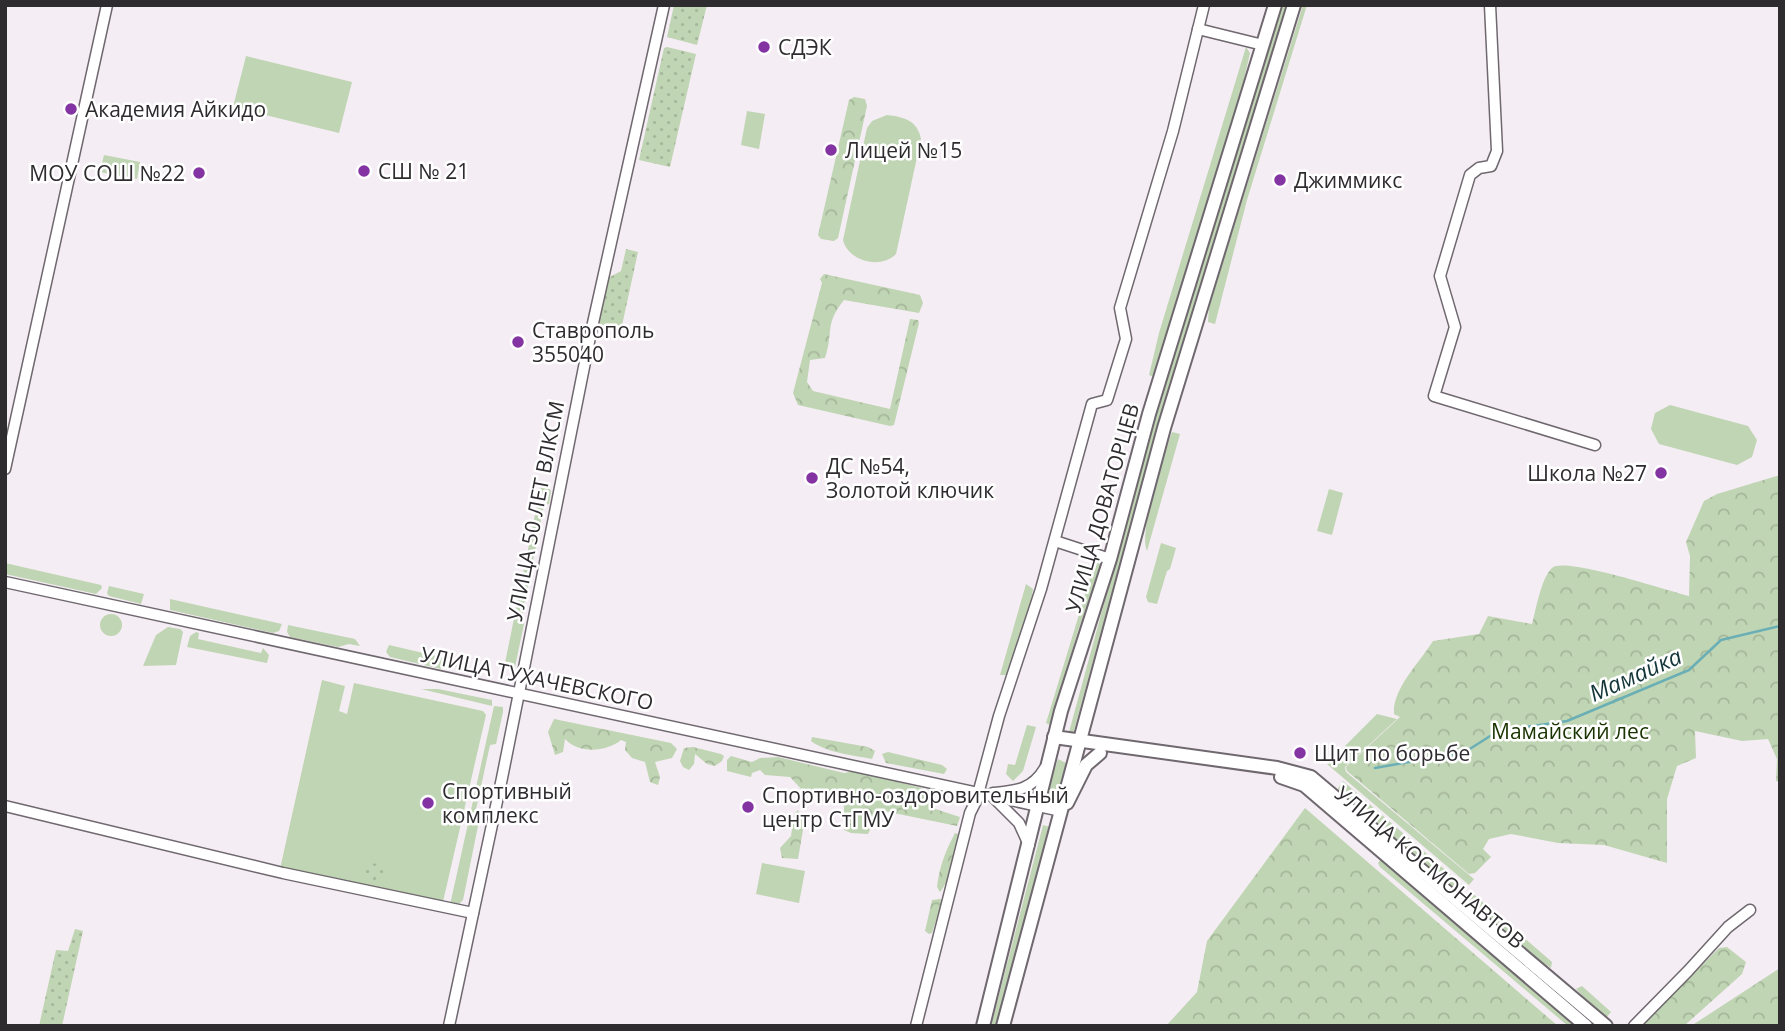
<svg xmlns="http://www.w3.org/2000/svg" width="1785" height="1031" viewBox="0 0 1785 1031" font-family="'Open Sans',sans-serif">
	<style>
		.grass { fill: #c0d5b3 }
		.forest { fill: url(#forest-crowns) }
		.park { fill: url(#park-dots) }
		.lines { fill: none; stroke-linecap: round; stroke-linejoin: round }
		.stream { stroke: #6aafb6; stroke-width: 2.5 }
		.minor-casing { stroke: #6f686f; stroke-width: 13 }
		.major-casing { stroke: #6f686f; stroke-width: 16 }
		.minor { stroke: #fff; stroke-width: 10 }
		.major { stroke: #fff; stroke-width: 12 }
		.poi-dot { fill: #8333a2; stroke: #fff; stroke-width: 2.5 }
		.labels { text-anchor: middle; dominant-baseline: central; stroke-width: 5; stroke-linejoin: round; paint-order: stroke }
		.poi-label { font-size: 21px; fill: #2f2c2f; stroke: #fff; text-anchor: start }
		.street-label { font-size: 21px; fill: #2f2c2f; stroke: #fff }
		.park-label { font-size: 21px; fill: #193301; stroke: #fff }
		.water-label { font-size: 23px; font-style: italic; fill: #143639; stroke: #fff }
	</style>
	<defs>
		<pattern id="forest-crowns" width="20" height="18" patternUnits="userSpaceOnUse" patternTransform="scale(1.75)"><rect width="20" height="18" fill="#c0d5b3"/><path d="M2 6a3 3 0 1 1 6 0M12 15a3 3 0 1 1 6 0" fill="none" stroke="#a5b79a"/></pattern>
		<pattern id="park-dots" width="8" height="8" patternUnits="userSpaceOnUse" patternTransform="scale(1.75)"><rect width="8" height="8" fill="#c0d5b3"/><path d="M2 2h.1M6 6h.1" fill="none" stroke="#a5b79a" stroke-width="1.8" stroke-linecap="round"/></pattern>
	</defs>
	<rect width="100%" height="100%" fill="#f5edf4"/>
	<g class="grass">
		<polygon points="1281,5 1287,5 1158,425 1073,734 1069,732 1153,424"/>
		<polygon points="1303,5 1307,5 1247,200 1215,324 1208,322 1209,307"/>
		<polygon points="1246,47 1250,53 1239,102 1154,377 1149,375 1159,333"/>
		<polygon points="246,56 352,82 339,133 233,107"/>
		<polygon points="747,111 765,114 759,149 741,145"/>
		<path d="M 887,115 C 904,117 917,120 921,139 L 896,254 C 880,270 848,261 843,240 L 867,128 L 872,121 Z"/>
		<polygon points="104,155 140,162 137,179 100,172"/>
		<polygon points="1670,405 1748,426 1757,440 1752,457 1737,465 1659,444 1651,429 1655,413"/>
		<path d="M 1172,432 L 1180,434 L 1147,551 C 1138,532 1164,454 1172,432 Z"/>
		<polygon points="541,485 548,487 551,491 549,504 544,505 521,621 524,624 515,667 505,663"/>
		<polygon points="1329,489 1343,493 1332,535 1317,531"/>
		<polygon points="1161,543 1176,548 1170,569 1167,571 1157,604 1148,602 1146,597"/>
		<polygon points="1095,562 1100,564 1100,568 1078,631 1050,725 1046,723"/>
		<polygon points="5,563 101,585 102,588 96,594 5,574"/>
		<polygon points="1026,584 1033,589 1031,601 1010,671 1007,675 1000,675"/>
		<polygon points="109,586 144,594 141,604 109,596 107,593"/>
		<polygon points="170,599 282,624 279,631 273,633 170,610"/>
		<circle cx="111" cy="625" r="11"/>
		<polygon points="288,625 355,639 360,646 349,644 338,647 290,637 287,632"/>
		<polygon points="168,627 180,629 183,632 176,665 143,666 156,635"/>
		<polygon points="196,632 199,633 198,639 261,653 263,648 269,655 267,663 187,647 190,636"/>
		<polygon points="389,645 466,663 464,669 443,664 441,669 390,657 386,652"/>
		<polygon points="322,680 345,686 339,711 347,714 354,683 483,711 486,715 442,906 280,869"/>
		<polygon points="421,689 438,689 492,700 492,706"/>
		<polygon points="494,706 503,707 503,712 496,744 490,745 475,814 480,816 463,900 459,904 450,905"/>
		<polygon points="1377,714 1397,719 1345,767 1346,772 1474,879 1469,885 1327,764"/>
		<polygon points="1027,725 1036,727 1023,771 1013,781 1006,774 1008,764 1015,765"/>
		<polygon points="1058,759 1066,763 1058,797 1052,799 1047,793"/>
		<polygon points="1343,781 1466,888 1458,890 1451,887 1337,790"/>
		<polygon points="1043,825 1050,827 997,1026 991,1026"/>
		<polygon points="1381,859 1398,870 1579,1026 1568,1026 1380,867 1378,863"/>
		<polygon points="762,863 805,871 799,903 756,894"/>
		<polygon points="1471,892 1552,962 1551,968 1532,956 1472,905 1469,899"/>
		<polygon points="1582,986 1611,1012 1605,1019 1576,989"/>
	</g>
	<g class="forest">
		<polygon points="854,97 865,99 867,106 838,238 834,241 821,239 818,235 849,100"/>
		<path d="M 824,274 L 920,295 L 923,303 L 919,313 L 844,300 C 824,325 834,331 825,358 L 810,360 L 807,382 L 813,391 L 890,409 L 910,319 L 918,320 L 919,323 L 894,425 L 890,426 L 798,405 L 793,393 L 822,283 L 820,279 Z"/>
		<path d="M 1780,475 L 1780,782 L 1776,781 L 1777,759 L 1768,739 L 1742,741 L 1695,731 L 1696,758 L 1677,766 L 1667,799 L 1667,863 L 1604,845 L 1558,843 L 1511,834 L 1489,839 L 1483,849 L 1491,857 L 1475,873 L 1469,874 L 1347,771 L 1346,767 L 1400,717 L 1394,714 C 1392,689 1420,662 1433,641 L 1479,634 L 1488,616 L 1532,624 C 1536,610 1541,578 1552,568 C 1564,556 1668,591 1689,596 L 1690,556 L 1686,542 L 1704,501 L 1717,494 Z"/>
		<path d="M 554,719 L 671,743 L 677,749 L 672,758 L 655,762 L 660,777 L 658,785 L 650,782 L 645,762 L 632,758 L 625,750 L 626,742 L 621,740 C 607,752 578,754 565,739 L 563,752 L 555,755 L 548,732 Z"/>
		<path d="M 812,737 L 868,747 L 875,751 L 872,759 C 853,755 827,753 811,741 Z"/>
		<polygon points="693,747 721,754 724,756 722,761 715,766 707,764 695,754 694,764 689,770 683,767 680,761 684,748"/>
		<polygon points="888,752 942,765 947,769 944,774 886,763 882,754"/>
		<polygon points="731,756 752,762 760,758 778,757 844,773 856,771 929,790 932,793 929,807 960,817 957,826 879,810 868,834 851,833 844,830 844,806 825,791 818,794 805,793 790,777 765,775 760,770 752,773 751,777 727,771 727,760"/>
		<polygon points="1305,808 1558,1026 1166,1026 1197,992 1207,941"/>
		<polygon points="798,810 804,824 798,859 782,858 780,848 791,836 794,814"/>
		<path d="M 955,833 L 959,834 C 957,852 951,878 940,892 L 937,887 C 939,867 946,850 955,833 Z"/>
		<polygon points="940,899 943,900 932,933 929,934 925,931 932,900"/>
		<polygon points="1727,947 1746,962 1742,974 1684,1026 1646,1026 1646,1020 1719,948"/>
		<polygon points="1780,968 1780,1026 1691,1026"/>
	</g>
	<g class="park">
		<polygon points="674,5 707,5 697,45 667,37"/>
		<polygon points="667,47 696,54 670,167 639,160 664,48"/>
		<polygon points="626,249 638,252 621,330 597,326 608,278 621,271"/>
		<polygon points="367,862 388,866 385,883 364,878"/>
		<polygon points="75,929 83,931 62,1026 39,1026 56,950 68,951"/>
	</g>
	<g class="lines">
		<polyline class="stream" points="1375,768 1465,752 1498,731 1567,721 1689,670 1721,640 1780,626"/>
		<g class="minor-casing">
			<g id="minor">
				<polyline points="1490,5 1497,151 1491,166 1479,168 1470,175 1440,276 1455,327 1434,396 1595,445"/>
				<polyline points="1198,29 1263,45"/>
				<polyline points="5,469 107,5"/>
				<polyline points="1055,541 1110,559"/>
				<polyline points="5,582 1061,811"/>
				<path d="M 993,793 C 1016,791 1032,790 1045,768"/>
				<polyline points="978,794 999,716 1041,589 1092,404 1107,400 1126,339 1120,308 1173,131 1204,5"/>
				<polyline points="993,797 1019,823 1029,845"/>
				<polyline points="5,806 283,873 473,913"/>
				<polyline points="449,1026 502,778 591,332 664,5"/>
				<polyline points="916,1026 970,813 978,797 985,795"/>
				<polyline points="1634,1026 1688,971 1728,927 1750,910"/>
			</g>
		</g>
		<g class="major-casing">
			<g id="major">
				<polyline points="1054,737 1277,768 1311,777 1606,1026"/>
				<polyline points="1281,777 1304,785 1586,1026"/>
				<polyline points="1067,803 1086,765 1100,753"/>
				<polyline points="983,1026 1061,711 1110,559 1149,414 1275,5"/>
				<polyline points="1003,1026 1164,428 1294,5"/>
			</g>
		</g>
		<use href="#minor" class="minor"/>
		<use href="#major" class="major"/>
	</g>
	<g class="poi-dot">
		<circle cx="764" cy="47" r="7"/>
		<circle cx="71" cy="109" r="7"/>
		<circle cx="831" cy="150" r="7"/>
		<circle cx="364" cy="171" r="7"/>
		<circle cx="199" cy="173" r="7"/>
		<circle cx="1280" cy="180" r="7"/>
		<circle cx="518" cy="342" r="7"/>
		<circle cx="1661" cy="473" r="7"/>
		<circle cx="812" cy="478" r="7"/>
		<circle cx="1300" cy="753" r="7"/>
		<circle cx="428" cy="803" r="7"/>
		<circle cx="748" cy="807" r="7"/>
	</g>
	<g class="labels">
		<g class="poi-label">
			<text x="778" y="47">СДЭК</text>
			<text x="85" y="109">Академия Айкидо</text>
			<text x="845" y="150">Лицей №15</text>
			<text x="378" y="171">СШ № 21</text>
			<text x="185" y="173" text-anchor="end">МОУ СОШ №22</text>
			<text x="1294" y="180">Джиммикс</text>
			<text x="532" y="330">Ставрополь<tspan x="532" dy="24">355040</tspan></text>
			<text x="826" y="466">ДС №54,<tspan x="826" dy="24">Золотой ключик</tspan></text>
			<text x="1647" y="473" text-anchor="end">Школа №27</text>
			<text x="1314" y="753">Щит по борьбе</text>
			<text x="442" y="791">Спортивный<tspan x="442" dy="24">комплекс</tspan></text>
			<text x="762" y="795">Спортивно-оздоровительный<tspan x="762" dy="24">центр СтГМУ</tspan></text>
		</g>
		<g class="street-label">
			<text transform="translate(1102 508) rotate(-74)">УЛИЦА ДОВАТОРЦЕВ</text>
			<text transform="translate(535 511) rotate(-79)">УЛИЦА 50 ЛЕТ ВЛКСМ</text>
			<text transform="translate(537 678) rotate(12)">УЛИЦА ТУХАЧЕВСКОГО</text>
			<text transform="translate(1430 867) rotate(40)">УЛИЦА КОСМОНАВТОВ</text>
		</g>
		<g class="park-label">
			<text x="1570" y="731">Мамайский лес</text>
		</g>
		<g class="water-label">
			<text transform="translate(1635 674) rotate(-24)">Мамайка</text>
		</g>
	</g>
	<rect width="1785" height="1031" fill="none" stroke="#2f2c2f" stroke-width="14"/>
</svg>
